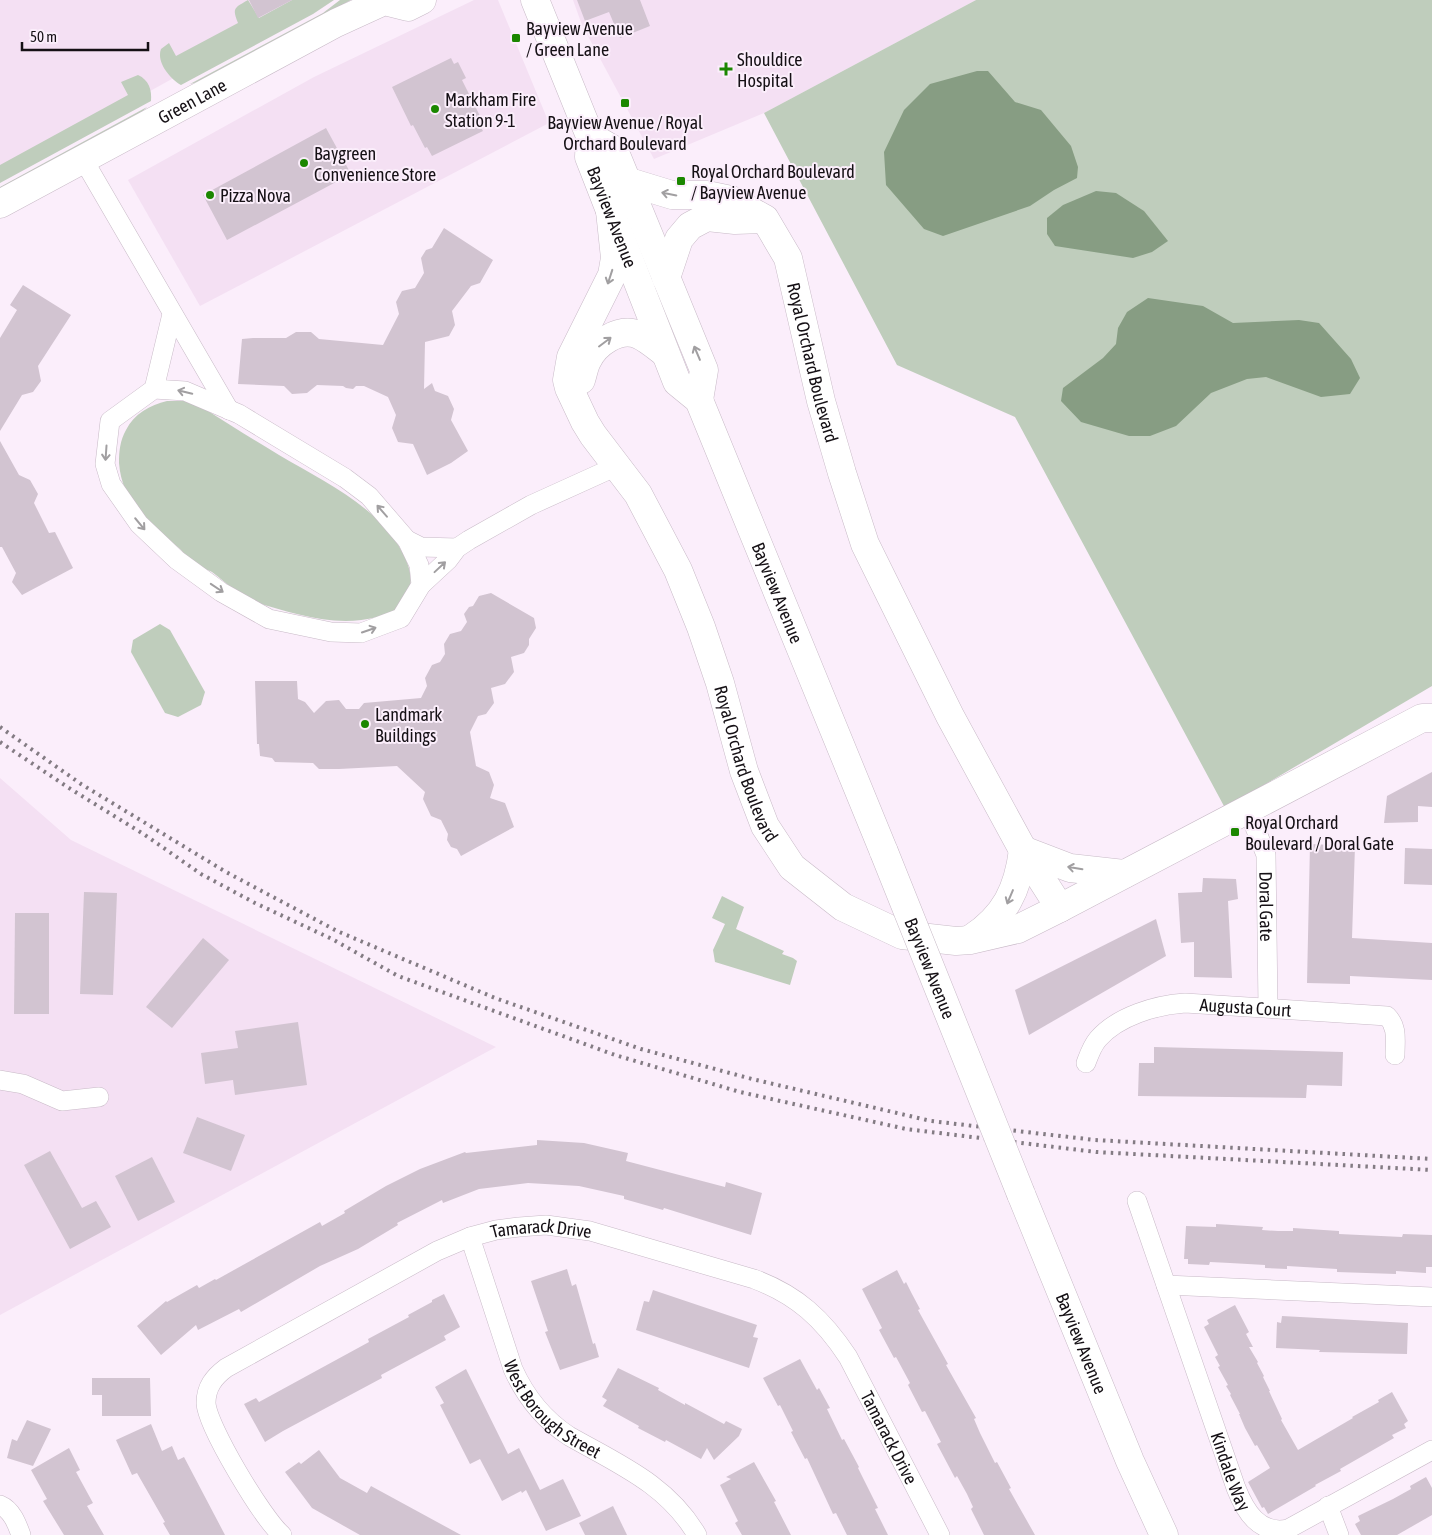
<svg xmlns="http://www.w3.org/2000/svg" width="1432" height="1535" viewBox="0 0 1432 1535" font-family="'Asap Condensed',sans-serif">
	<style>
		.built { fill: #f4e0f3 }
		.green { fill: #bfcdbc }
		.water { fill: #879d83 }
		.building { fill: #d2c4d1 }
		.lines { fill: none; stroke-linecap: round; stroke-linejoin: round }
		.street-casing { stroke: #c8bac7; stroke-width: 20 }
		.secondary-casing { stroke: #c8bac7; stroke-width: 29 }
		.street { stroke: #fff; stroke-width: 19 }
		.secondary { stroke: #fff; stroke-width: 28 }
		.rail { stroke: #837b83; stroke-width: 4; stroke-dasharray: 2.5 5; stroke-linecap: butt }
		.secondary-bridge-casing { stroke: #c8bac7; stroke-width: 29; stroke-linecap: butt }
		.secondary-bridge { stroke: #fff; stroke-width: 28 }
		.oneway { stroke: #a19fa1 }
		.poi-dot { fill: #1b8700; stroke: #fbeefb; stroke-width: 2 }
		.labels { text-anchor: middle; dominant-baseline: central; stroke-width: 4; stroke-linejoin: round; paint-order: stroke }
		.poi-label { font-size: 18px; fill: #151015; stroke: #fbeefb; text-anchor: start }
		.street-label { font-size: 18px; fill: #151015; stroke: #fbeefb }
	</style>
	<rect width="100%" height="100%" fill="#fbeefb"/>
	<g class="built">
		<polygon points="0,0 315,0 0,174"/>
		<polygon points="474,0 498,0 549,123 200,306 128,180 314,77"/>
		<polygon points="573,0 976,0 764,113 654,159 582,25"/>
		<polygon points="0,778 71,840 496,1047 0,1315"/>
	</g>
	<g class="green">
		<path d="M 248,0 L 259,18 L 292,0 L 334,0 L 313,14 L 181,85 C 170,79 156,62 161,49 L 169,43 L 176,56 L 238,23 C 232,8 234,8 248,0 Z"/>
		<polygon points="340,0 351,0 202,81 190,84 323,13"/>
		<polygon points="976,0 1432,0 1432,686 1225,808 1015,417 897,365 764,113"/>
		<path d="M 138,75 C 149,80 152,90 151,101 L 0,183 L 0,165 L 128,95 L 121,82 Z"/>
		<polygon points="147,107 140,114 0,190 0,187"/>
		<path d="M 167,401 L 188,401 L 205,409 C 230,425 254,440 279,455 C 313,475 350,493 379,521 C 394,536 415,565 410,587 C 408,593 406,603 401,608 C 395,613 385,615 377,617 C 336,628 295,614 255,602 C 239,597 226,582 212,572 C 207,569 200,569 195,566 C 189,562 185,554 180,549 C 151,524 122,504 119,463 C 119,451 120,441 126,430 C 134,414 150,405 167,401 Z"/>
		<polygon points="160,624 170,630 205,692 201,705 178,717 165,713 131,652 133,640"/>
		<polygon points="722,896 744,907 736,929 784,951 782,954 793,958 797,961 790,985 715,962 713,950 725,924 712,918"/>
	</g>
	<g class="water">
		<polygon points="977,71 988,71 1015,102 1041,110 1071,146 1078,167 1077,178 1054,190 1030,206 943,236 924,229 886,185 884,152 904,110 930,84"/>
		<polygon points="1096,191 1116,193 1144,211 1168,241 1152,252 1133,258 1055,246 1047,234 1047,218 1063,205"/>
		<polygon points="1148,298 1203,306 1233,323 1299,320 1319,323 1351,359 1360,378 1350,394 1321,397 1266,377 1247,379 1211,393 1176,426 1150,436 1129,436 1081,422 1061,401 1063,388 1103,358 1116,344 1118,328 1127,312"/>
	</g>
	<g class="building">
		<polygon points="249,0 292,0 258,18"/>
		<polygon points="577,0 640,0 650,26 620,38 609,12 585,21"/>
		<polygon points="451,58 454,64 458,62 466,78 462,80 483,122 479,124 483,131 432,156 427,147 425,148 413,125 411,126 392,87"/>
		<polygon points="326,128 351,174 227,240 203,195"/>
		<polygon points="444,228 493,260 480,283 471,286 452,311 455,325 449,336 425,342 424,389 432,383 435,391 448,396 454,409 451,420 468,451 451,463 427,475 413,444 398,442 392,428 396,415 388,397 364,386 356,386 353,389 346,388 343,386 317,385 307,393 292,394 284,386 238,384 242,339 253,338 286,338 296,332 311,332 319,339 383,345 399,314 396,302 402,291 415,288 424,273 421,258 426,250 432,248"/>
		<polygon points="23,285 71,315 38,366 41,381 33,392 22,395 0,431 0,338 17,310 10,305"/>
		<polygon points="0,441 19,475 30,480 38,494 34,503 49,533 55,532 73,568 22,595 12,582 16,573 2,547 0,547"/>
		<polygon points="491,593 534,618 536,628 529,639 529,645 524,653 511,657 514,672 505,684 491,688 494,703 486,714 478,716 470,732 476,766 489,772 494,785 490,798 505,803 514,827 461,856 457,849 451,847 447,840 448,834 441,820 431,816 423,799 425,792 397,766 339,769 319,769 313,763 275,762 272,758 260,756 259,744 257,744 255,681 297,681 298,699 305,702 314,713 326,701 339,700 346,709 359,709 364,703 421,698 427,686 425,678 432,665 440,662 445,654 444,644 450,634 461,631 467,622 464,614 469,607 473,606 479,596"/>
		<polygon points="1432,772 1432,807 1418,806 1418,822 1384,823 1387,796"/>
		<polygon points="1310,844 1355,846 1352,938 1432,943 1432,980 1350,976 1350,984 1307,983"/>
		<polygon points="1405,848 1432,849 1432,885 1404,884"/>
		<polygon points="1203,878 1236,879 1238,899 1228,901 1232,978 1194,977 1194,942 1181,943 1178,893 1202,892"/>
		<polygon points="84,892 117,893 113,995 80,994"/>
		<polygon points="15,913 49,913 49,1014 14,1014"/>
		<polygon points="1156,919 1166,956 1029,1035 1015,990"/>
		<polygon points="203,938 229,960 172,1028 146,1007"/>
		<polygon points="298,1022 307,1085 235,1095 233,1080 205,1084 201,1053 238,1048 235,1031"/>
		<polygon points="1154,1047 1343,1052 1342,1086 1307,1085 1306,1098 1138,1096 1139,1063 1154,1063"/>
		<polygon points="197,1117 245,1135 231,1171 183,1153"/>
		<polygon points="537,1140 584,1143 628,1153 626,1161 725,1187 726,1182 762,1193 751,1235 664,1208 663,1210 624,1199 624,1196 579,1186 528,1183 479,1189 443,1203 442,1200 397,1223 398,1225 358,1249 320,1266 241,1312 239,1309 198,1330 196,1325 161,1355 137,1326 166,1301 167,1302 197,1285 199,1288 215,1279 216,1280 320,1222 322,1226 345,1213 344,1211 386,1186 420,1169 465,1152 466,1153 537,1145"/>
		<polygon points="50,1151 82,1208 96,1201 111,1227 70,1249 24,1165"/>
		<polygon points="152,1157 175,1202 138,1221 115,1176"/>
		<polygon points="1216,1224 1263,1227 1262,1230 1278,1231 1293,1231 1293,1228 1339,1231 1339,1234 1402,1237 1403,1234 1432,1235 1432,1267 1426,1267 1426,1273 1396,1271 1396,1274 1337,1272 1337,1269 1287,1266 1287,1269 1265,1268 1265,1265 1230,1263 1210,1262 1209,1265 1188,1264 1188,1259 1184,1259 1186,1226 1216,1227"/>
		<polygon points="567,1269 572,1286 576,1284 593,1344 595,1343 599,1357 560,1370 545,1332 548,1331 531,1281"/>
		<polygon points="897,1270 904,1284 906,1282 912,1294 920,1309 918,1310 948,1364 946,1365 976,1418 974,1419 980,1433 995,1463 997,1462 1011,1488 1009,1489 1035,1535 984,1535 971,1509 973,1507 967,1494 957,1476 955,1478 937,1444 941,1442 925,1411 922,1412 908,1385 910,1383 896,1357 894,1358 879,1330 882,1328 862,1289"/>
		<polygon points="653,1290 757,1325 753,1337 758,1338 749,1368 636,1330 644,1301 649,1302"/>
		<polygon points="444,1294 460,1327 444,1336 446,1340 381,1375 382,1378 283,1431 265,1442 244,1404 256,1398 259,1402 369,1342 368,1339 409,1317 408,1315 432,1302 432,1300"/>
		<polygon points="1235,1305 1249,1332 1246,1334 1253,1347 1249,1347 1258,1362 1257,1363 1264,1376 1263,1377 1270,1391 1269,1391 1282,1419 1281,1420 1298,1450 1353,1418 1352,1417 1379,1402 1378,1400 1392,1392 1408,1421 1404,1424 1406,1428 1392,1435 1394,1438 1340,1469 1341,1471 1315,1485 1316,1486 1268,1514 1264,1507 1262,1508 1248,1482 1270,1468 1257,1445 1255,1446 1245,1428 1239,1414 1240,1414 1230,1395 1231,1394 1226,1386 1228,1385 1218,1367 1220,1366 1215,1357 1218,1355 1204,1327 1209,1324 1207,1320"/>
		<polygon points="1282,1316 1408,1323 1407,1354 1319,1352 1320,1350 1276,1348 1277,1322 1281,1323"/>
		<polygon points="800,1359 817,1390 819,1388 830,1408 827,1409 842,1440 844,1439 859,1467 858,1468 878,1508 875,1509 888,1535 847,1535 836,1513 833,1514 807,1458 805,1459 791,1432 793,1431 780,1405 778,1406 763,1378"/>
		<polygon points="618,1368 659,1388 658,1390 685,1405 685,1403 724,1424 726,1421 742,1429 739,1436 714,1460 707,1448 701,1459 666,1440 665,1442 638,1428 639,1426 603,1406 607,1400 602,1397"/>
		<polygon points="466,1369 508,1454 519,1448 540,1490 563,1479 581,1516 546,1531 526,1490 522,1493 521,1491 502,1501 480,1459 470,1464 440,1405 444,1403 435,1387"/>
		<polygon points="92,1378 150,1378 151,1416 102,1416 102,1395 92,1395"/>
		<polygon points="27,1420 51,1429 33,1466 7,1458 12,1439 17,1441"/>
		<polygon points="151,1424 162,1451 172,1446 178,1460 184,1457 225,1535 170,1535 163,1523 165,1522 137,1473 132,1475 116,1440"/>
		<polygon points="69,1448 80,1470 76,1472 93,1503 87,1506 104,1535 64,1535 43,1501 47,1499 31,1470"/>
		<polygon points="319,1450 340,1478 367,1493 371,1486 461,1535 360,1535 312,1508 285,1472 299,1462 301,1464"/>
		<polygon points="754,1462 776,1501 774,1502 791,1535 742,1535 735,1523 738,1521 720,1485 731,1479 726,1477"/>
		<polygon points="1426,1477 1432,1488 1432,1515 1397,1535 1361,1535 1355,1524 1360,1521 1358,1516 1393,1499 1411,1489 1410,1486"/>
		<polygon points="613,1506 627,1535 585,1535 579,1523"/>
	</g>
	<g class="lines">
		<g class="street-casing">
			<g id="street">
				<polyline points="83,159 229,410"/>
				<polyline points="154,389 185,391 239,414 345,478 369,496 407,540 419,565 421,585 401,618 361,633 331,632 269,619 221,592 177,560 139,524 111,484 105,464 110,421 154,389 172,314"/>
				<polyline points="407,540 421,547 457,548"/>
				<polyline points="421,585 448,560 457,548 469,540 531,505 617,466"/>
				<path id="s1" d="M 1248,810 L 1266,855 L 1268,1008"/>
				<path id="s2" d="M 1086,1063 C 1089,1055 1092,1046 1098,1039 C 1118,1016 1156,1005 1185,1003 L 1387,1016 C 1398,1027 1395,1040 1395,1055"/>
				<polyline points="0,1080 23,1084 62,1101 99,1097"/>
				<path id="s3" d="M 1137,1201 L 1236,1488 C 1245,1511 1259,1535 1288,1529 L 1432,1450"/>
				<path id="s4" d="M 470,1237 L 513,1369 C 526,1398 543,1419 569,1436 C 618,1464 667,1484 697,1535"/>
				<polyline points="1166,1285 1432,1297"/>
				<path d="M 0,1505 C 12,1510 17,1524 21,1535"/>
				<polyline points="1328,1506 1339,1535"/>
				<path id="s5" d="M 282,1535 C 263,1519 207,1426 206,1403 C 206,1387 214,1377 226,1368 L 437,1251 L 470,1237 L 496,1230 L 519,1227 L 546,1225 L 590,1231 L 754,1279 C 797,1295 823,1319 848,1357 L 940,1535"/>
			</g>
		</g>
		<g class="secondary-casing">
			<g id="secondary">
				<path id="s6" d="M 535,0 L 590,136 L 589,157 L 677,382 L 699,400 L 884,852"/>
				<polyline points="590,136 614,150 704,370 699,400"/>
				<path id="s7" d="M 626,181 L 672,195 L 707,195 L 731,200 L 765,219 L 788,258 L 821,401 L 842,473 L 865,544 L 950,716 L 1023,850 L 1060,908"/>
				<path id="s8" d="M 0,204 L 336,23 L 384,1 L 408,7 L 422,0"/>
				<path id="s9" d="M 610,211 L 615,258 L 612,275 L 571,357 L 567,380 L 569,388 L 585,422 L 593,435 L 638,494 L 678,570 L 701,627 L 720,683 L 744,771 L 765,826 L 792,867 L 843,907 L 902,935 L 956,941 L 970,940 L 1018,929 L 1060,908 L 1422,718 L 1432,718"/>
				<polyline points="666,278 679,239 690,226 707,217 735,220 764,219"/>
				<path d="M 581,380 C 583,374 584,367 587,361 C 595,344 619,326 639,335 C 648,339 657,347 665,353"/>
				<polyline points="1023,850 1070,868 1124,874"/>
				<path d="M 972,938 C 1005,916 1018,890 1023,850"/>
				<path id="s10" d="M 1021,1194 L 1130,1461 L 1164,1535"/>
			</g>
		</g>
		<use href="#street" class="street"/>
		<use href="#secondary" class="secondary"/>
		<g class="rail">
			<polyline points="0,727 81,784 226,872 337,931 495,998 641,1049 752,1079 931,1121 1095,1140 1432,1159"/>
			<polyline points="0,742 69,788 145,835 201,874 255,903 332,939 398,976 615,1055 740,1092 906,1129 1096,1152 1432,1170"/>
		</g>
		<g class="secondary-bridge-casing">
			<g id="secondary-bridge">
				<path id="s11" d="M 884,852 L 1021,1194"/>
			</g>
		</g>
		<use href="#secondary-bridge" class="secondary-bridge"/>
	</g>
	<defs><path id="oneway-shaft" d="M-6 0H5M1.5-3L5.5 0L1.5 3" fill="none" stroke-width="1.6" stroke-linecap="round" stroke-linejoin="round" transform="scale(1.25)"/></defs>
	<g class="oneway">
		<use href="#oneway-shaft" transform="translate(669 194) rotate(-169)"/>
		<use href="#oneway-shaft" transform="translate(610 277) rotate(108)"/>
		<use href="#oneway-shaft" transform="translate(605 342) rotate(-37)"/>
		<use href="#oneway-shaft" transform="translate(697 353) rotate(-113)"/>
		<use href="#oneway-shaft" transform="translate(185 392) rotate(-166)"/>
		<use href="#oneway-shaft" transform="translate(106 453) rotate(94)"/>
		<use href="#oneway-shaft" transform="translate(382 511) rotate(-131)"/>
		<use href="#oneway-shaft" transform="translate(140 524) rotate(50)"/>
		<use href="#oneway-shaft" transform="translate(440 567) rotate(-43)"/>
		<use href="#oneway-shaft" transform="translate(217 588) rotate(34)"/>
		<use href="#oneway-shaft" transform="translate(369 630) rotate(-19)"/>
		<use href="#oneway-shaft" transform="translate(1075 868) rotate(-171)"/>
		<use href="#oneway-shaft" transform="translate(1010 897) rotate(113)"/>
	</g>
	<g class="poi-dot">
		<rect x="511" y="33" width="10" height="10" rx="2.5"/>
		<path d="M723.5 61.5h5v5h5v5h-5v5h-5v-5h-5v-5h5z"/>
		<rect x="620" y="98" width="10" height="10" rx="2.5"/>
		<circle cx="435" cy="109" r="5"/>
		<circle cx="304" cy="163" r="5"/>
		<rect x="676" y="176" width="10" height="10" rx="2.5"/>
		<circle cx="210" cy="195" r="5"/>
		<circle cx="365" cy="724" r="5"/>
		<rect x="1230" y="827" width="10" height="10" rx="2.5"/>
	</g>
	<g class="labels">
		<g class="poi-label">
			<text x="526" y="28">Bayview Avenue<tspan x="526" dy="21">/ Green Lane</tspan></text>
			<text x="737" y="59">Shouldice<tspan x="737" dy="21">Hospital</tspan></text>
			<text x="445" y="99">Markham Fire<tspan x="445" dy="21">Station 9-1</tspan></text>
			<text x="625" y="122" text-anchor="middle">Bayview Avenue / Royal<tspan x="625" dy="21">Orchard Boulevard</tspan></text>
			<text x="314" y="153">Baygreen<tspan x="314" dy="21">Convenience Store</tspan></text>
			<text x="691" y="171">Royal Orchard Boulevard<tspan x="691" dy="21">/ Bayview Avenue</tspan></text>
			<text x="220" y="195">Pizza Nova</text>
			<text x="375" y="714">Landmark<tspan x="375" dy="21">Buildings</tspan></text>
			<text x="1245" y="822">Royal Orchard<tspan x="1245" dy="21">Boulevard / Doral Gate</tspan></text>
		</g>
		<g class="street-label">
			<text stroke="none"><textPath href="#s8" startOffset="218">Green Lane</textPath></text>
			<text stroke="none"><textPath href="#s6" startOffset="232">Bayview Avenue</textPath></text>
			<text stroke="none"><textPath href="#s7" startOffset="299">Royal Orchard Boulevard</textPath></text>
			<text stroke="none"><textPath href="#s6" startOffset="646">Bayview Avenue</textPath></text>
			<text stroke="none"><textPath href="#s9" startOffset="606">Royal Orchard Boulevard</textPath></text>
			<text stroke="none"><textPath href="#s1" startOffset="100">Doral Gate</textPath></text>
			<text stroke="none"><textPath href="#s11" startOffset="125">Bayview Avenue</textPath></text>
			<text stroke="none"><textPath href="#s2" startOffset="184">Augusta Court</textPath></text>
			<text stroke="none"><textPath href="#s5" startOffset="545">Tamarack Drive</textPath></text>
			<text stroke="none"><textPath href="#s10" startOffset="161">Bayview Avenue</textPath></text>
			<text stroke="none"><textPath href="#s4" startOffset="196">West Borough Street</textPath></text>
			<text stroke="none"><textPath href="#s5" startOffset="980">Tamarack Drive</textPath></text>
			<text stroke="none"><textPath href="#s3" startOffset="286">Kindale Way</textPath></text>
		</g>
	</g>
	<path d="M22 42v8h126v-8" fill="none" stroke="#151015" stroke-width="2.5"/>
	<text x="30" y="42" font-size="15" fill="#151015" stroke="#fbeefb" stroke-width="4" paint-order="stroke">50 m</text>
</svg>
